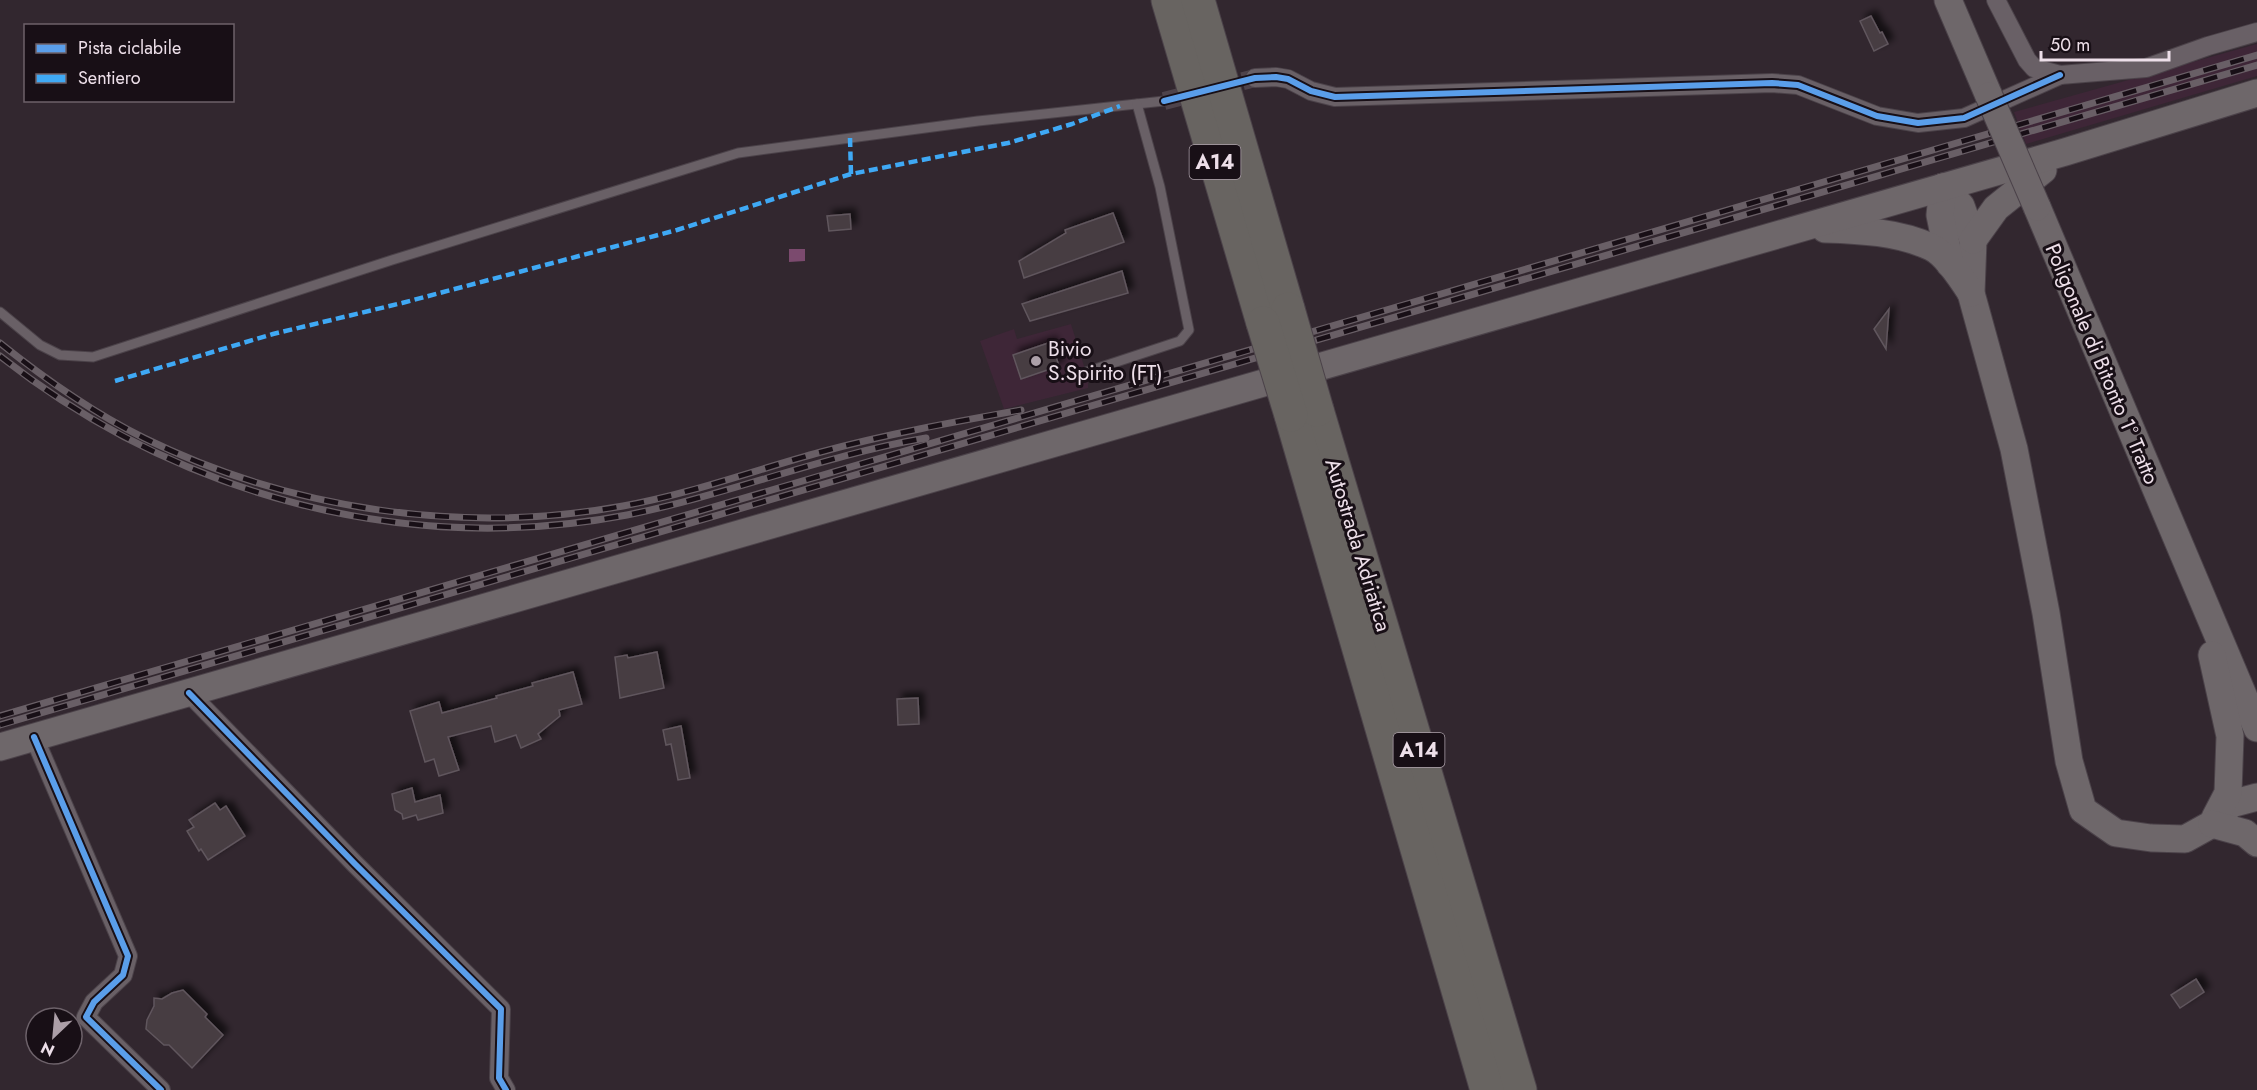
<svg xmlns="http://www.w3.org/2000/svg" width="2257" height="1090" viewBox="0 0 2257 1090" font-family="Jost,sans-serif">
	<style>
		.built { fill: #3e2637 }
		.water { fill: #7b4a6e }
		.building { fill: #463c43; stroke: #60565d; stroke-width: 1.5; filter: url(#shadow) }
		.lines { fill: none; stroke-linecap: round; stroke-linejoin: round }
		.minor-tunnel { stroke: #4e434b; stroke-width: 18; stroke-dasharray: 18 9; stroke-linecap: butt }
		.service-casing { stroke: #4b4249; stroke-width: 11 }
		.minor-casing { stroke: #4b4249; stroke-width: 20 }
		.secondary-casing { stroke: #4b4249; stroke-width: 29 }
		.motorway-casing { stroke: #4b4249; stroke-width: 35 }
		.service { stroke: #696066; stroke-width: 9 }
		.minor { stroke: #696066; stroke-width: 18 }
		.secondary { stroke: #6e676a; stroke-width: 27 }
		.motorway { stroke: #686461; stroke-width: 33 }
		.rail-casing { stroke: #695f66; stroke-width: 7 }
		.rail { stroke: #180f16; stroke-width: 4.5; stroke-dasharray: 14; stroke-linecap: butt }
		.secondary-bridge-casing { stroke: #4b4249; stroke-width: 29; stroke-linecap: butt }
		.motorway-bridge-casing { stroke: #4b4249; stroke-width: 35; stroke-linecap: butt }
		.secondary-bridge { stroke: #6e676a; stroke-width: 27 }
		.motorway-bridge { stroke: #686461; stroke-width: 33 }
		.quiet { stroke: #3fa9f5; stroke-width: 4.5; stroke-dasharray: 9 4.5; stroke-linecap: butt }
		.cycleway-casing { stroke: #180f16; stroke-width: 10 }
		.cycleway { stroke: #5a9eea; stroke-width: 6 }
		.poi-dot { fill: #ac9fa8; stroke: #180f16; stroke-width: 2 }
		.labels { text-anchor: middle; dominant-baseline: central; stroke-width: 6; stroke-linejoin: round; paint-order: stroke }
		.shield { fill: #180f16; stroke: #ada1aa; stroke-width: 1.5 }
		.shield-label { font-size: 20px; font-weight: bold; fill: #eddfe9 }
		.poi-label { font-size: 21px; fill: #eddfe9; stroke: #180f16; text-anchor: start }
		.street-label { font-size: 21px; fill: #eddfe9; stroke: #180f16 }
	</style>
	<defs>
		<filter id="shadow"><feDropShadow dx="5.5" dy="-5.5" stdDeviation="3" flood-color="#0009"/></filter>
	</defs>
	<rect width="100%" height="100%" fill="#32272f"/>
	<g class="built">
		<polygon points="2257,44 2257,76 2026,144 2014,112"/>
		<polygon points="1071,324 1088,379 1088,388 1004,409 980,341 1014,329 1017,339"/>
	</g>
	<polygon class="water" points="789,249 805,249 805,261 789,262"/>
	<g class="building">
		<polygon points="1871,16 1880,33 1882,32 1888,44 1874,51 1860,21"/>
		<polygon points="1113,213 1124,242 1024,278 1019,261 1066,233 1065,230"/>
		<polygon points="850,214 851,229 829,231 827,216"/>
		<polygon points="1122,271 1128,293 1030,321 1022,304"/>
		<polygon points="1889,309 1886,349 1874,329"/>
		<polygon points="1051,342 1059,366 1021,379 1013,355"/>
		<polygon points="657,652 664,688 620,698 615,657 627,655 628,658"/>
		<polygon points="573,672 582,704 559,710 560,716 538,734 541,739 521,748 516,735 495,742 491,726 448,737 459,770 439,776 434,759 425,762 410,711 439,702 442,713 497,698 496,696 533,686 532,683"/>
		<polygon points="918,698 919,724 898,725 897,699"/>
		<polygon points="681,726 690,778 678,780 671,744 666,745 663,730"/>
		<polygon points="412,788 415,802 440,795 443,813 418,820 416,815 403,819 402,814 395,810 392,794"/>
		<polygon points="215,803 220,810 226,806 245,836 208,860 201,849 199,851 187,831 194,827 189,820"/>
		<polygon points="2196,979 2204,992 2180,1008 2171,995"/>
		<polygon points="183,990 207,1014 205,1017 223,1035 192,1068 169,1045 164,1045 146,1029 147,1020 154,1006 154,998 162,999 172,993"/>
	</g>
	<g class="lines">
		<polyline class="minor-tunnel" points="1164,101 1255,78"/>
		<g class="service-casing">
			<g id="service">
				<polyline points="0,312 40,345 60,355 93,357 392,260 738,153 978,121 1164,101"/>
				<polyline points="1086,372 1180,341 1189,330 1160,187 1137,104"/>
			</g>
		</g>
		<g class="minor-casing">
			<g id="minor">
				<polyline points="1996,0 2027,60 2034,68 2060,75 2146,68 2208,46 2257,32"/>
				<polyline points="1255,78 1276,77 1288,79 1311,91 1335,97 1772,83 1798,85 1877,116 1918,123 1964,118 2060,75"/>
				<polyline points="189,693 355,864 501,1009 499,1078 506,1090"/>
				<polyline points="34,737 128,956 123,975 94,1002 86,1017 161,1090"/>
			</g>
		</g>
		<g class="secondary-casing">
			<g id="secondary">
				<polyline points="1948,0 1989,96"/>
				<polyline points="1943,187 1961,206 1973,240 1971,293 2014,449 2046,613 2069,761 2083,810 2116,833 2151,838 2185,839 2212,824 2231,804 2257,797"/>
				<polyline points="1943,187 1940,215 1950,264"/>
				<polyline points="2037,207 2257,728"/>
				<path d="M 1825,229 C 1860,230 1898,232 1931,247 C 1946,254 1962,279 1971,293"/>
				<polyline points="1973,240 1996,208 2043,170"/>
				<polyline points="2212,655 2230,736 2228,793 2215,818"/>
				<polyline points="0,747 2065,152 2257,93"/>
				<polyline points="2212,824 2245,833 2257,843"/>
			</g>
		</g>
		<g class="motorway-casing">
			<g id="motorway">
				<polyline points="1168,0 1263,323"/>
				<polyline points="1198,0 1288,309"/>
				<polyline points="1317,410 1520,1090"/>
				<polyline points="1291,415 1487,1090"/>
			</g>
		</g>
		<use href="#service" class="service"/>
		<use href="#minor" class="minor"/>
		<use href="#secondary" class="secondary"/>
		<use href="#motorway" class="motorway"/>
		<g class="rail-casing">
			<g id="rail">
				<path d="M 0,343 C 45,379 92,412 144,438 C 291,510 462,535 623,506 C 690,494 755,470 821,452 C 887,434 954,422 1021,410"/>
				<path d="M 0,356 C 177,495 404,557 627,515 C 728,495 824,455 926,438"/>
				<polyline points="0,716 2257,55"/>
				<polyline points="0,725 2257,65"/>
			</g>
		</g>
		<use href="#rail" class="rail"/>
		<g class="secondary-bridge-casing">
			<polyline id="secondary-bridge" points="1989,96 2037,207"/>
		</g>
		<g class="motorway-bridge-casing">
			<g id="motorway-bridge">
				<polyline points="1288,309 1317,410"/>
				<polyline points="1263,323 1291,415"/>
			</g>
		</g>
		<use href="#secondary-bridge" class="secondary-bridge"/>
		<use href="#motorway-bridge" class="motorway-bridge"/>
		<g class="quiet">
			<polyline points="850,138 851,174"/>
			<polyline points="115,381 273,334 402,303 677,230 851,174 1008,143 1072,124 1120,106"/>
		</g>
		<g class="cycleway-casing">
			<g id="cycleway">
				<polyline points="1164,101 1255,78 1276,77 1288,79 1311,91 1335,97 1772,83 1798,85 1877,116 1918,123 1964,118 2060,75"/>
				<polyline points="189,693 355,864 501,1009 499,1078 506,1090"/>
				<polyline points="34,737 128,956 123,975 94,1002 86,1017 161,1090"/>
			</g>
		</g>
		<use href="#cycleway" class="cycleway"/>
	</g>
	<circle class="poi-dot" cx="1036" cy="361" r="6"/>
	<g class="labels">
		<g class="shield">
			<rect x="1189.5" y="145" width="51" height="34" rx="4.5"/>
			<rect x="1393.5" y="733" width="51" height="34" rx="4.5"/>
		</g>
		<g class="shield-label">
			<text x="1215" y="162">A14</text>
			<text x="1419" y="750">A14</text>
		</g>
		<g class="poi-label">
			<text x="1048" y="349">Bivio<tspan x="1048" dy="24">S.Spirito (FT)</tspan></text>
		</g>
		<g class="street-label">
			<text transform="translate(2102 364) rotate(67)">Poligonale di Bitonto 1° Tratto</text>
			<text transform="translate(1358 545) rotate(73)">Autostrada Adriatica</text>
		</g>
	</g>
	<rect x="24" y="24" width="210" height="78" fill="#180f16" stroke="#6d626a" stroke-width="1.5"/>
	<rect x="36" y="44" width="30" height="9" fill="#5a9eea" stroke="#6d626a" stroke-width="1.5"/>
	<text x="78" y="54" font-size="18" fill="#eddfe9">Pista ciclabile</text>
	<rect x="36" y="74" width="30" height="9" fill="#3fa9f5" stroke="#6d626a" stroke-width="1.5"/>
	<text x="78" y="84" font-size="18" fill="#eddfe9">Sentiero</text>
	<g transform="translate(54 1036) rotate(206)"><circle r="28" fill="#180f16" stroke="#6d626a" stroke-width="1.5"/>
	<path d="M0-4.5L10 22L0 15L-10 22Z" fill="#ac9fa8"/>
	<text y="-9" font-size="16" font-weight="bold" text-anchor="middle" fill="#eddfe9">N</text>
	</g>
	<path d="M2041 51v9h128v-9" fill="none" stroke="#eddfe9" stroke-width="3"/>
	<text x="2050" y="51" font-size="18" fill="#eddfe9" stroke="#180f16" stroke-width="4.5" paint-order="stroke">50 m</text>
</svg>
